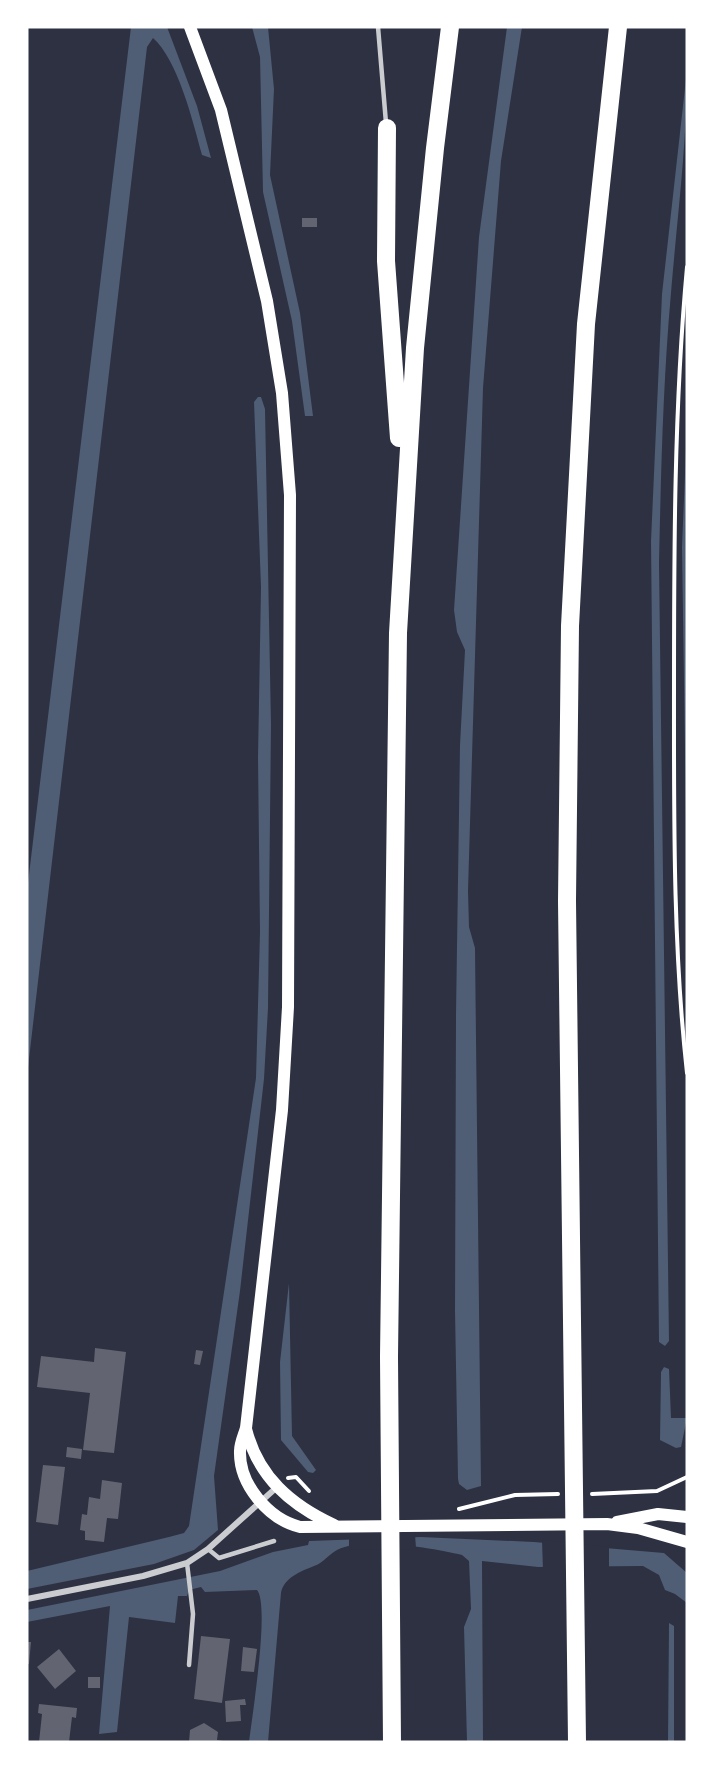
<svg xmlns="http://www.w3.org/2000/svg" width="714" height="1769" viewBox="0 0 714 1769" font-family="'Nunito Sans',sans-serif">
	<style>
		.water { fill: #4f5d75 }
		.pier { fill: #2d3142 }
		.building { fill: #626471 }
		.lines { fill: none; stroke-linecap: round; stroke-linejoin: round }
		.path { stroke: #fff; stroke-width: 4 }
		.service { stroke: #caccd0; stroke-width: 4.5 }
		.minor { stroke: #caccd0; stroke-width: 6 }
		.secondary { stroke: #fff; stroke-width: 12 }
		.motorway { stroke: #fff; stroke-width: 18 }
	</style>
	<rect width="100%" height="100%" fill="#2d3142"/>
	<g class="water">
		<path d="M 131,27 L 167,27 L 197,106 L 211,158 L 202,155 C 193,122 178,60 153,38 L 147,47 L 27,1076 L 27,891 Z"/>
		<polygon points="252,27 268,27 274,89 270,175 300,313 313,416 305,416 292,321 263,192 260,57"/>
		<polygon points="507,27 522,27 501,161 483,388 468,891 469,927 475,948 481,1486 467,1490 459,1484 458,1479 455,1311 456,1014 460,745 465,650 457,632 454,610 479,237"/>
		<path d="M 687,70 C 687,145 677,219 671,293 C 663,383 661,473 659,563 L 669,1341 L 665,1346 L 659,1342 L 651,541 L 662,294 Z"/>
		<polygon points="258,397 261,397 265,409 271,724 268,1008 264,1079 240,1291 214,1476 218,1530 194,1550 154,1564 27,1589 27,1571 169,1537 184,1533 189,1526 256,1078 260,932 258,757 261,587 254,402"/>
		<polygon points="687,425 687,887 682,547"/>
		<polygon points="289,1283 292,1436 316,1470 313,1473 308,1472 281,1440 280,1362"/>
		<polygon points="664,1367 669,1369 671,1418 687,1418 681,1447 676,1448 660,1440 661,1372"/>
		<path d="M 421,1537 L 534,1542 L 664,1553 L 687,1573 L 687,1603 L 675,1594 L 665,1590 L 659,1575 L 643,1566 L 538,1567 L 482,1561 L 483,1742 L 467,1742 L 464,1627 L 471,1609 L 469,1561 L 462,1555 C 432,1548 365,1536 337,1550 C 328,1555 323,1563 314,1566 C 302,1571 284,1577 281,1593 L 268,1742 L 249,1742 C 252,1717 270,1605 257,1590 L 205,1592 L 201,1587 L 189,1590 L 187,1596 L 178,1596 L 175,1623 L 129,1617 L 117,1732 L 99,1734 L 110,1606 L 27,1622 L 27,1610 L 220,1571 L 273,1552 L 308,1545 L 309,1541 Z"/>
		<polygon points="669,1623 674,1626 674,1742 668,1742"/>
	</g>
	<g class="pier">
		<polygon points="349,1534 415,1534 416,1549 349,1550"/>
		<polygon points="542,1540 609,1547 609,1570 543,1570"/>
	</g>
	<g class="building">
		<rect x="302" y="218" width="15" height="9"/>
		<polygon points="95,1348 126,1352 114,1453 83,1450 90,1393 37,1387 41,1356 94,1362"/>
		<polygon points="196,1350 203,1351 200,1365 194,1364"/>
		<polygon points="67,1447 82,1449 81,1459 66,1457"/>
		<polygon points="43,1465 65,1467 58,1525 36,1522"/>
		<polygon points="102,1480 122,1483 118,1519 107,1518 104,1542 85,1540 85,1531 80,1530 82,1514 87,1515 89,1497 100,1499"/>
		<polygon points="201,1636 230,1639 222,1703 194,1699"/>
		<polygon points="27,1642 31,1642 29,1664 27,1664"/>
		<polygon points="243,1647 257,1649 254,1672 241,1671"/>
		<polygon points="59,1649 76,1671 55,1689 37,1667"/>
		<rect x="88" y="1677" width="12" height="11"/>
		<polygon points="245,1699 246,1705 240,1705 241,1721 226,1722 225,1701"/>
		<polygon points="39,1704 77,1708 76,1718 72,1717 69,1742 39,1742 42,1714 38,1713"/>
		<polygon points="204,1723 218,1732 217,1740 230,1742 189,1742 190,1730"/>
	</g>
	<g class="lines">
		<g class="path">
			<path d="M 687,267 C 674,409 674,551 674,693 C 674,819 673,947 687,1073"/>
			<polyline points="288,1478 296,1477 309,1491"/>
			<polyline points="592,1494 657,1491 687,1477"/>
			<polyline points="459,1509 515,1495 558,1494"/>
		</g>
		<g class="service">
			<polyline points="378,27 386,123"/>
			<polyline points="208,1549 219,1558 274,1541"/>
			<polyline points="187,1563 193,1614 189,1665"/>
		</g>
		<polyline class="minor" points="27,1599 143,1576 187,1563 208,1549 277,1487"/>
		<g class="secondary">
			<path d="M 190,27 L 221,110 L 267,301 L 282,393 L 290,495 L 288,1007 L 282,1110 L 246,1428 C 244,1435 240,1443 240,1451 C 239,1484 268,1519 300,1527 L 607,1524 L 638,1528 L 687,1542"/>
			<path d="M 246,1429 C 258,1477 291,1505 334,1525"/>
			<polyline points="617,1522 658,1514 687,1517"/>
		</g>
		<g class="motorway">
			<polyline points="387,128 386,261 399,438"/>
			<polyline points="392,1742 389,1357 398,633 415,348 435,148 450,27"/>
			<polyline points="577,1742 567,901 570,626 586,324 618,27"/>
		</g>
	</g>
	<rect width="714" height="1769" fill="none" stroke="#ffffff" stroke-width="57"/>
</svg>
